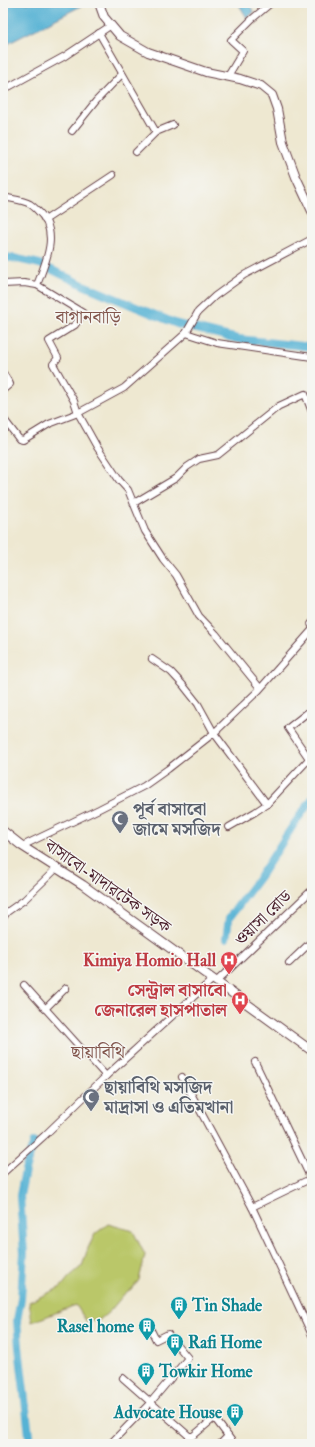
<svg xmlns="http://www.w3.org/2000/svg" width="315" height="1447" viewBox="0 0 315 1447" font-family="'IM FELL Double Pica','Noto Serif Bengali',serif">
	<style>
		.green { fill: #bac769; stroke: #82734a }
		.water { fill: #57b2d4; stroke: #506880 }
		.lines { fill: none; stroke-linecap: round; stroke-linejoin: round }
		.canal { stroke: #57b2d4; stroke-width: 8 }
		.minor-casing { stroke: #633d44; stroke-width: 8 }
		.tertiary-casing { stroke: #633d44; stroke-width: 10 }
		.minor { stroke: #fff; stroke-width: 6 }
		.tertiary { stroke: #fff; stroke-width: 8 }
		.labels { text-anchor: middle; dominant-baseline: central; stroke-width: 3; stroke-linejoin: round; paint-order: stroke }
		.worship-label { font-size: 17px; font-weight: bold; fill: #5b616d; stroke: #f6f6f2; text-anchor: start }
		.street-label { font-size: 17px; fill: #4a1f2b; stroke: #f6f6f2 }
		.health-label { font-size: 17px; font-weight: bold; fill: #be3a42; stroke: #f6f6f2; text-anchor: end }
		.culture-label { font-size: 17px; font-weight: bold; fill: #0d838f; stroke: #f6f6f2; text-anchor: start }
		.neighbourhood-label { font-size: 18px; fill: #82554c; stroke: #f6f6f2 }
	</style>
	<rect width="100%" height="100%" fill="#f6f6f2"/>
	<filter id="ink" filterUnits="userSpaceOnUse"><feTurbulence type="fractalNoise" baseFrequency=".025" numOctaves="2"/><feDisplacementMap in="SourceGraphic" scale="8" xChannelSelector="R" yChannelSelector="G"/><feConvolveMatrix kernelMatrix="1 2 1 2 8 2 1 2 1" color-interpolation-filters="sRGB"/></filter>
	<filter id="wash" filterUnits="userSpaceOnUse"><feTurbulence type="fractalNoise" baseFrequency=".012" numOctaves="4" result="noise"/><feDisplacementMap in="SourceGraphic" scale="16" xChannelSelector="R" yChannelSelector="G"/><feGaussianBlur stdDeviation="0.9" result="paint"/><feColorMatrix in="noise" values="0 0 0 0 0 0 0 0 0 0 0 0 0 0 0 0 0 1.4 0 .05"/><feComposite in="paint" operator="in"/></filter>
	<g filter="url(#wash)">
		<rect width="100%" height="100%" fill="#eee8d1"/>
		<polygon class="green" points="108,1224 133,1231 145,1255 139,1280 133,1288 125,1293 110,1311 98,1321 86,1321 76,1305 32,1322 29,1302 61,1287 69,1277 82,1266 88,1248 95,1234"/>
		<g class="water">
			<polygon points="3,3 82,3 83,5 11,42 3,48"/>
			<polygon points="238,3 248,3 254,12 247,18"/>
		</g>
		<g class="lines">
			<g class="canal">
				<polyline points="3,257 13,258 40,264 83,285 177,324 238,339 312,347"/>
				<polyline points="226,938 229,918 261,875 294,824 312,799"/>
				<polyline points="30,1444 19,1347 17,1320 21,1299 24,1253 20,1196 25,1170 34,1142"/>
			</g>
		</g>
	</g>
	<g filter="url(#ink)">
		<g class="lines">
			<g class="minor-casing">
				<g id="minor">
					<polyline points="99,33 156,132 173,125"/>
					<polyline points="228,76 243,51 231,40 252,19 271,3"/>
					<polyline points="3,90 65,56 110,26"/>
					<polyline points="72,131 96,101 122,74"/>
					<polyline points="136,152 156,132"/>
					<path d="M 3,197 C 11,199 23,200 30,204 C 33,206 35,208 37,210 C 61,231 46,261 37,285 L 83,313 L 75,325 L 49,341 L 58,358 L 53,364 L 74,401 L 78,413 L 97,447 L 119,480 L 128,490 L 145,531 L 163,559 L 176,575 L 199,616 L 216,634 L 260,688"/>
					<polyline points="45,220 113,175"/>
					<polyline points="3,284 24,283 37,285"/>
					<polyline points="186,333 217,343 312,357"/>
					<polyline points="3,373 10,384 3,390"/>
					<polyline points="3,418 19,439 23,440 49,424 78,413 124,388 186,333 198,312 215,296 244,275 312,239"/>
					<polyline points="134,503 176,478 187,467 199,459 218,455 279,406 305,394 312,412"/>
					<polyline points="312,623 311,624 312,626"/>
					<polyline points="152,659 171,672 183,685 198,704 214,733 267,804"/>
					<polyline points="229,827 255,812 267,804 308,760 308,757 288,728 312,709"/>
					<polyline points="22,846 99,809 144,786 168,769 214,733 259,690 312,630"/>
					<polyline points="3,918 7,912 24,900 57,868"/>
					<polyline points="289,963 312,941"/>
					<polyline points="216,982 312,890"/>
					<polyline points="24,985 106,1076"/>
					<polyline points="45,1009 66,988"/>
					<polyline points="255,1062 312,1181"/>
					<polyline points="182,1077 252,1207 312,1335"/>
					<polyline points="3,1173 44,1136 106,1076 213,979"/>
					<polyline points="252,1207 312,1178"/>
					<polyline points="123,1378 189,1436 193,1436 213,1419 216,1420 234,1444"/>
					<polyline points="110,1444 150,1403 188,1358 168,1334 156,1340 150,1328"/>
					<polyline points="220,1444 228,1436"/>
				</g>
			</g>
			<g class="tertiary-casing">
				<g id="tertiary">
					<polyline points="99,3 104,17 120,36 148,52 206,72 240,79 261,86 272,95 277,109 283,142 296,177 312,211"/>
					<polyline points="3,831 22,846 83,885 312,1051"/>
				</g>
			</g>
			<use href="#minor" class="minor"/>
			<use href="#tertiary" class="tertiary"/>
		</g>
	</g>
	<defs>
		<g id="mosque-pin" transform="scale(0.9)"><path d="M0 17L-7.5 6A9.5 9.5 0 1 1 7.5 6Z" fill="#6b7280" stroke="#f6f6f2"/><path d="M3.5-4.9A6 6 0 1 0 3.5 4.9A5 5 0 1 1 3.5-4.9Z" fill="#fff"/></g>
		<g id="hospital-pin" transform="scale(0.9)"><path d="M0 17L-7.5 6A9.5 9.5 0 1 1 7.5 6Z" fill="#e0444e" stroke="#f6f6f2"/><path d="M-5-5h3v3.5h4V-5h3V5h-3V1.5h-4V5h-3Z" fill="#fff"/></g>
		<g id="building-pin" transform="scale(0.9)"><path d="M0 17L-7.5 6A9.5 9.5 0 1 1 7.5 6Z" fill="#0f9aa8" stroke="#f6f6f2"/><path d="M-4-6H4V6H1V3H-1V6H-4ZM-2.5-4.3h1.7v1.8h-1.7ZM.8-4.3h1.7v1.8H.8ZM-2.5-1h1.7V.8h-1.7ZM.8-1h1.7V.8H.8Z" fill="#fff"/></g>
	</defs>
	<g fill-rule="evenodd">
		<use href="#mosque-pin" x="120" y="819"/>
		<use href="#hospital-pin" x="229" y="960"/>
		<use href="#hospital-pin" x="240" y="1000"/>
		<use href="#mosque-pin" x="91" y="1097"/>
		<use href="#building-pin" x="179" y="1305"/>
		<use href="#building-pin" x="147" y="1326"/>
		<use href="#building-pin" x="175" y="1342"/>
		<use href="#building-pin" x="146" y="1371"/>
		<use href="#building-pin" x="235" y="1412"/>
	</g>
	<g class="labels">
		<g class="worship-label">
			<text x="133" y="809">পূর্ব বাসাবো<tspan x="133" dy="20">জামে মসজিদ</tspan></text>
			<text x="104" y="1087">ছায়াবিথি মসজিদ<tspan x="104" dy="20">মাদ্রাসা ও এতিমখানা</tspan></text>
		</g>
		<g class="street-label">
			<text transform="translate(108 886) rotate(35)">বাসাবো-মাদারটেক সড়ক</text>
			<text transform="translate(263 918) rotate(-44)">ওয়াসা রোড</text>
		</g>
		<g class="health-label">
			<text x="216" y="960">Kimiya Homio Hall</text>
			<text x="227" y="990">সেন্ট্রাল বাসাবো<tspan x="227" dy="20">জেনারেল হাসপাতাল</tspan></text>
		</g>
		<g class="culture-label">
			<text x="192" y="1305">Tin Shade</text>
			<text x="134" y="1326" text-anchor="end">Rasel home</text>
			<text x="188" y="1342">Rafi Home</text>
			<text x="159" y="1371">Towkir Home</text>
			<text x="222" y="1412" text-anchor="end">Advocate House</text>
		</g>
		<g class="neighbourhood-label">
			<text x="88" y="317">বাগানবাড়ি</text>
			<text x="98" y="1052">ছায়াবিথি</text>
		</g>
	</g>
	<rect width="315" height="1447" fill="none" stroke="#f6f6f2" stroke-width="16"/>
</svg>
